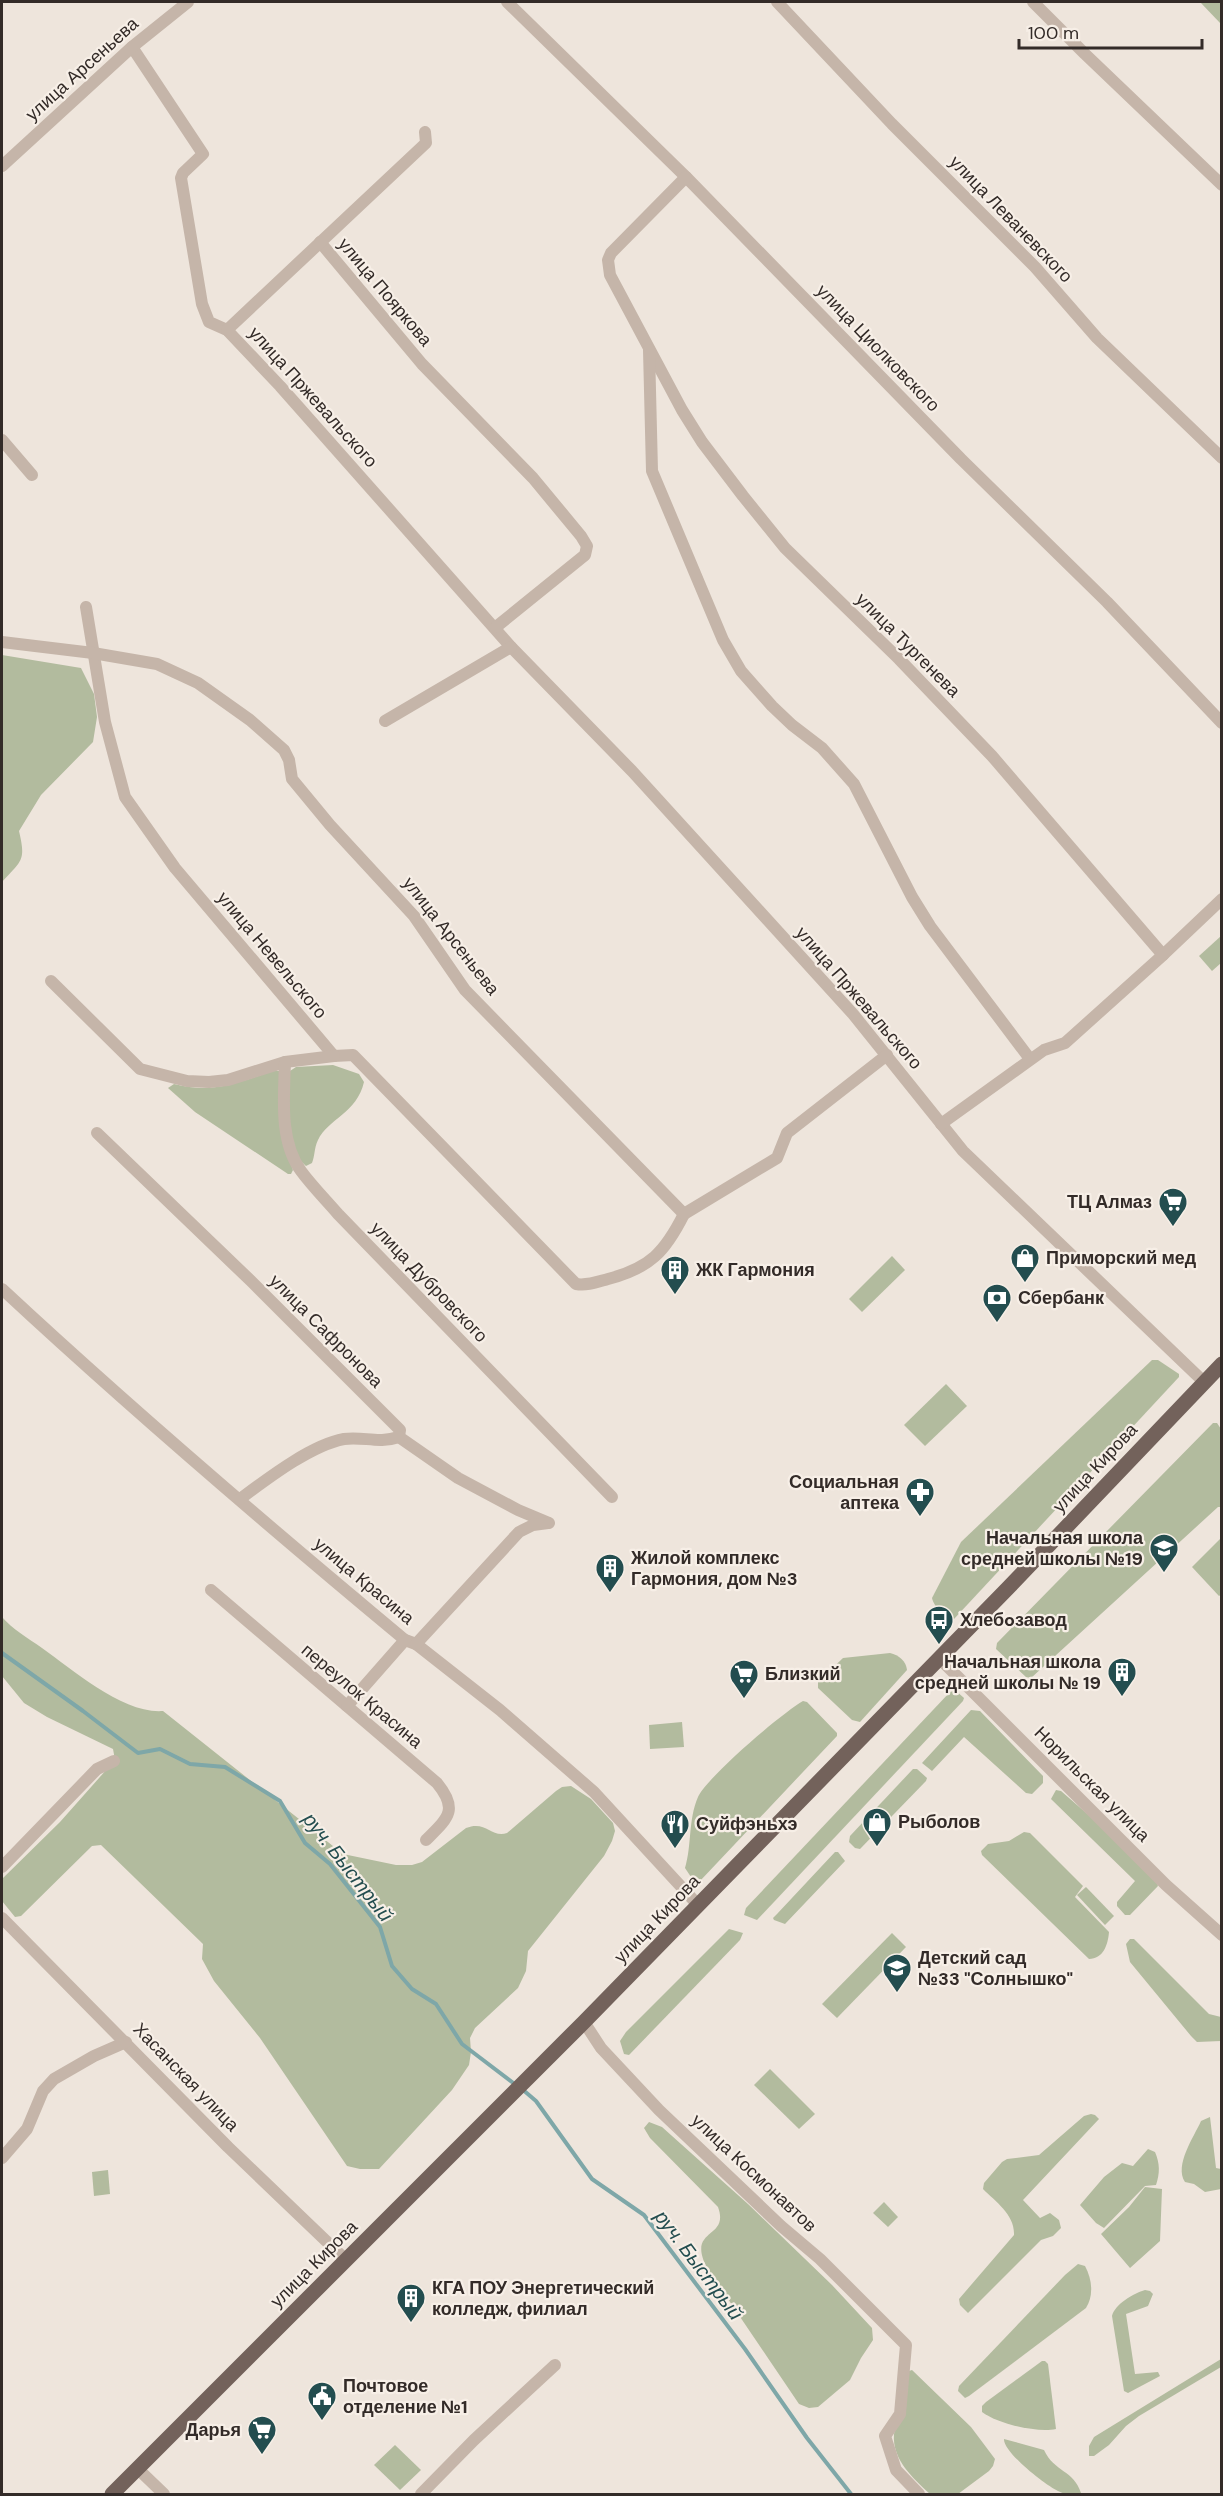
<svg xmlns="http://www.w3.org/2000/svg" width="1223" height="2496" viewBox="0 0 1223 2496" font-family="'DM Sans',sans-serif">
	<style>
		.green { fill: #b2bb9e }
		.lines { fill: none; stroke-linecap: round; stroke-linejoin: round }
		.stream { stroke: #7ea7a8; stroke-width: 4 }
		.minor { stroke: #c5b5a9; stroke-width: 12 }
		.primary { stroke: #73625b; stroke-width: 15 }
		.labels { text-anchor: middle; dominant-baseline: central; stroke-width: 4.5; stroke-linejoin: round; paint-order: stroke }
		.street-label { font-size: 18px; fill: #332b28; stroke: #f7efe7 }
		.poi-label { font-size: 18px; font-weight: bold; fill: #332b28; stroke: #f7efe7; text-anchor: start }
		.water-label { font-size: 20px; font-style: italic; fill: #234d4f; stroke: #f7efe7 }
	</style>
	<rect width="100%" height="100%" fill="#eee5dc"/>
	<g class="green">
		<polygon points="1200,2 1221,2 1221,24"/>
		<path d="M 2,655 L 81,668 L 94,694 L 97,717 L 93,742 L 41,795 L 19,831 C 26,861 22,860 2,882 Z"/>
		<polygon points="1221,936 1221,963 1212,971 1199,956"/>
		<path d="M 333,1065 L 359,1074 L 364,1082 C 357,1113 328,1119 318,1140 C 314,1148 315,1156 312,1163 L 306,1166 C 285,1150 289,1095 290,1071 L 296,1067 Z"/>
		<path d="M 273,1071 L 279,1071 L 285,1150 L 293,1170 L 291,1174 L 288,1174 L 195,1112 L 168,1088 L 174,1084 C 213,1094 237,1083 273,1071 Z"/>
		<polygon points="892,1256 905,1270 862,1312 849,1299"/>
		<path d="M 1152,1360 L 1158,1360 L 1179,1374 L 1179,1377 L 954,1619 C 945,1618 934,1607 932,1598 L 961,1542 Z"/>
		<polygon points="946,1384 967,1406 925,1446 904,1425"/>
		<polygon points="1213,1423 1217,1423 1221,1429 1221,1507 1218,1507 1031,1678 1026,1677 996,1649 997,1643"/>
		<polygon points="1221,1538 1222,1594 1219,1596 1192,1567"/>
		<path d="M 2,1617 C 12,1629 28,1638 42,1648 C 73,1670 123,1714 163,1711 L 343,1854 L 396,1865 L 412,1865 L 422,1862 L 466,1828 C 486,1820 491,1838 507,1833 L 556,1791 L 562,1787 L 571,1786 L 591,1799 L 613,1823 L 615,1831 L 612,1841 L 604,1856 L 528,1951 L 526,1971 L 518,1988 L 475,2028 L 470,2038 L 471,2052 L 469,2065 L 452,2090 L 379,2169 L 360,2169 L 347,2166 L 260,2038 L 214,1981 L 202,1959 L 203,1944 L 101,1845 L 92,1846 L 21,1916 L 15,1917 L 2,1901 L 2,1879 L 60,1822 L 115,1760 L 113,1749 L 47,1717 L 24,1703 L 2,1676 Z"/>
		<path d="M 890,1653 C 899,1655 906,1661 907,1670 L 860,1722 L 852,1720 L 818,1688 L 818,1682 L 843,1658 Z"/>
		<polygon points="955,1690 964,1698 963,1701 757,1920 744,1915 746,1908 950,1692"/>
		<path d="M 803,1701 L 807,1702 L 837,1733 L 837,1736 L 700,1881 L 693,1880 L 685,1868 C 692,1845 688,1820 698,1797 C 707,1777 782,1713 803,1701 Z"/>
		<polygon points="971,1710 980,1711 1043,1776 1043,1783 1032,1794 1026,1793 964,1737 932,1771 922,1763"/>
		<polygon points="682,1722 684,1747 650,1749 649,1725"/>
		<polygon points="913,1769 917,1769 927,1778 926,1781 860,1849 855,1848 849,1842 850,1836"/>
		<polygon points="1056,1790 1061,1791 1100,1825 1157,1883 1158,1886 1130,1915 1125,1915 1117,1906 1117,1902 1135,1881 1051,1799"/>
		<path d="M 1024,1832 L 1030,1833 L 1083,1886 L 1075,1897 L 1109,1932 C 1108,1945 1103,1959 1089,1959 L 982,1855 L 981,1851 L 988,1844 L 1009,1841 Z"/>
		<polygon points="835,1852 838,1852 845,1861 785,1924 774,1920 773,1918 777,1914"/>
		<polygon points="1086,1887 1114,1916 1105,1925 1077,1895"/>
		<polygon points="729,1929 743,1933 740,1940 629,2055 624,2054 620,2041 626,2032"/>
		<polygon points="892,1933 906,1947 837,2018 822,2004"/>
		<polygon points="1130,1939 1134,1939 1209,2014 1221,2017 1221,2041 1197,2042 1191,2036 1130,1962 1126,1944"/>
		<polygon points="770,2069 815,2114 799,2129 754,2085"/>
		<path d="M 1091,2114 L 1095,2115 L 1099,2119 L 1023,2200 L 1040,2218 L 1050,2213 L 1059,2220 L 1061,2228 L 1053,2236 L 1041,2240 L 968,2313 L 960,2305 L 959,2299 L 1014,2235 C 1015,2215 996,2202 983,2189 L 984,2183 L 1002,2162 L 1007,2159 L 1039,2155 L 1084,2116 Z"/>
		<path d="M 1210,2117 L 1216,2168 L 1221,2169 L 1221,2189 L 1205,2192 L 1194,2184 L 1185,2182 C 1174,2165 1194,2137 1201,2121 Z"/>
		<path d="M 649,2122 L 662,2127 L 748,2204 L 832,2285 L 872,2328 L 873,2340 L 861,2358 L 850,2380 L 818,2407 L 809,2408 L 799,2404 L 707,2268 C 686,2227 730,2240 718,2207 L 650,2138 L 644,2128 Z"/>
		<path d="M 1148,2149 L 1155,2152 C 1160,2164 1160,2173 1156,2185 L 1145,2186 L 1104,2228 L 1096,2223 L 1080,2205 L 1104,2177 L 1122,2163 L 1133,2166 Z"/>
		<polygon points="108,2170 110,2194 94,2196 92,2172"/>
		<polygon points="1145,2187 1162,2189 1160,2241 1130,2268 1101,2234 1129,2207"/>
		<polygon points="884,2202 898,2217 888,2227 873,2213"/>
		<path d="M 1078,2264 L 1085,2266 C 1092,2279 1094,2295 1086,2308 L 969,2396 L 965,2398 L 958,2391 L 959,2386 L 1065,2275 Z"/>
		<path d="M 1145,2290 L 1150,2291 L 1153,2294 L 1148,2306 L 1126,2314 L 1135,2374 L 1158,2372 L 1160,2376 L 1128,2393 L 1124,2391 L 1112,2316 C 1115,2304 1134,2293 1145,2290 Z"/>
		<polygon points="1221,2359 1221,2367 1139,2416 1126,2426 1109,2445 1094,2456 1089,2456 1089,2446 1094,2437"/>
		<path d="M 1042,2361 L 1045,2361 L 1048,2364 L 1056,2429 C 1037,2433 998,2424 982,2412 L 982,2406 L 986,2402 Z"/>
		<path d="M 912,2370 L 971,2427 L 995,2459 L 993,2466 L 989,2471 L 958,2494 L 930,2494 C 913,2478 892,2460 894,2434 L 909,2371 Z"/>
		<path d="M 1004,2439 L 1044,2450 C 1054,2472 1074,2470 1081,2493 C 1074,2496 1065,2495 1058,2491 C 1045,2485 1003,2452 1004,2439 Z"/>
		<polygon points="395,2445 421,2470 400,2490 374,2465"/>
	</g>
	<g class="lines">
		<g class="stream">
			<polyline points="2,1653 83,1711 138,1753 160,1749 190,1764 225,1767 280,1801 305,1843 330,1864 380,1927 392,1966 412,1989 436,2004 462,2044 516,2085"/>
			<polyline points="522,2089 536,2101 592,2179 644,2215 745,2349 807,2438 851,2494"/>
		</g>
		<g class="minor">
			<polyline points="507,2 686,177 961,459 1107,602 1222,723"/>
			<polyline points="777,2 892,124 1035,267 1097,338 1222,458"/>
			<polyline points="1033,2 1085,54 1222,185"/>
			<polyline points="132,47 203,154 183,173 181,178 202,304 209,322 227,330 280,386 511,647 632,771 853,1014 963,1151 1204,1382"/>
			<polyline points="2,166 132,47 188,2"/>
			<polyline points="686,177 611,253 608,260 610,275 682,410 702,442 743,496 785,548 899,659 992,756 1163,955"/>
			<polyline points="320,242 422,364 533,478 581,536 587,546 585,555 496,627"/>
			<polyline points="227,330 426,143 425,132"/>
			<polyline points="649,350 652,471 723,640 741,671 772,706 792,725 822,748 854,784 912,897 930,926 1030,1059"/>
			<polyline points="2,440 32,475"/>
			<path d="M 86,607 L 105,722 L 125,797 L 175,868 L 334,1056 L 353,1055 L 576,1284 C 587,1286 597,1282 608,1279 C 650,1268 665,1252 684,1214"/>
			<polyline points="2,642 93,653 157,664 198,683 250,720 284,750 289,760 292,779 330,825 414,916 465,990 684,1214 777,1158 787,1133 887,1055"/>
			<polyline points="385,721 511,647"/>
			<polyline points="51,981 140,1069 187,1081 209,1082 228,1080 285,1062 334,1056"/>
			<path d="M 285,1062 C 284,1097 279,1141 301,1171 C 312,1186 326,1200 338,1214 L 612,1497"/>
			<polyline points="941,1124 1044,1050 1065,1043 1163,955 1222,899"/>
			<polyline points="97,1133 252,1282 400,1430 399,1437 458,1478 518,1510 549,1523"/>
			<path d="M 2,1289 C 132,1410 268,1526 405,1640 L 416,1644 L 500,1710 L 594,1792 L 698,1905"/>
			<path d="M 240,1499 C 267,1479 311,1445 344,1439 C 363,1436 378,1444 399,1437"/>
			<path d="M 211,1590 L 437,1783 C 459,1810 448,1818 426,1840"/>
			<polyline points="416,1644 519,1532 533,1525 548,1523"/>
			<polyline points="939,1658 1166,1885 1222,1935"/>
			<polyline points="347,1706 405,1640"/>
			<polyline points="2,1867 97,1769 114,1761"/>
			<polyline points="2,1918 228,2147 346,2260"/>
			<polyline points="584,2022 601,2048 659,2110 781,2226 820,2259 906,2345 900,2414 885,2436 896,2470 919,2494"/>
			<polyline points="2,2158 27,2129 43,2091 54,2079 94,2056 126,2042"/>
			<polyline points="138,2469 164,2494"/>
			<polyline points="421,2494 474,2440 555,2365"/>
		</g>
		<polyline class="primary" points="112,2494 584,2022 1008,1588 1222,1364"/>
	</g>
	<defs>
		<g id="supermarket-pin" transform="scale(1.5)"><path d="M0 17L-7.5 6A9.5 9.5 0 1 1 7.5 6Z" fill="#234d4f" stroke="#f7efe7"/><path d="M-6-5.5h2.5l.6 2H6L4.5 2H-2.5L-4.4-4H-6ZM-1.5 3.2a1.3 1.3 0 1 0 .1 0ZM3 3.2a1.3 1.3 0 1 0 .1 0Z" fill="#fff"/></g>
		<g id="shop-pin" transform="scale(1.5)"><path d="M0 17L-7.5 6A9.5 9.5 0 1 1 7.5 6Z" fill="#234d4f" stroke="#f7efe7"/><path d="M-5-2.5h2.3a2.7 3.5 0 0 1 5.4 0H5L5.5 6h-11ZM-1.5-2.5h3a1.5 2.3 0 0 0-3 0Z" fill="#fff"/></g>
		<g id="building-pin" transform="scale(1.5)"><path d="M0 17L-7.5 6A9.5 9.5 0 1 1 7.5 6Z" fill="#234d4f" stroke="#f7efe7"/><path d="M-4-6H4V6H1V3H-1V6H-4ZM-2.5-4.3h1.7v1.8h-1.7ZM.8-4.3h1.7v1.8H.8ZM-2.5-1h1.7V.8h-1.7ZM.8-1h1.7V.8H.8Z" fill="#fff"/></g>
		<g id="bank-pin" transform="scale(1.5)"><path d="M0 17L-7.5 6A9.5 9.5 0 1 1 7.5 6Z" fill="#234d4f" stroke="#f7efe7"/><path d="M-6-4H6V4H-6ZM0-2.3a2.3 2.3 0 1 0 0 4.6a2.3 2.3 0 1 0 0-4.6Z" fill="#fff"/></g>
		<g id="pharmacy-pin" transform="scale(1.5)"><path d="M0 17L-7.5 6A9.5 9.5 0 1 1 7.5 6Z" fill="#234d4f" stroke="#f7efe7"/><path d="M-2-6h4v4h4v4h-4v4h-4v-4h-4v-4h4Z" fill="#fff"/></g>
		<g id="school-pin" transform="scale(1.5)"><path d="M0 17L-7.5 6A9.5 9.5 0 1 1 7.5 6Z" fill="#234d4f" stroke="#f7efe7"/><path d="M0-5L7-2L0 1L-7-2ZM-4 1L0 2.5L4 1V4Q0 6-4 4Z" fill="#fff"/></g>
		<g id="bus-pin" transform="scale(1.5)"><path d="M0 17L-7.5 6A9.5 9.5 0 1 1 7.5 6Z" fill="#234d4f" stroke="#f7efe7"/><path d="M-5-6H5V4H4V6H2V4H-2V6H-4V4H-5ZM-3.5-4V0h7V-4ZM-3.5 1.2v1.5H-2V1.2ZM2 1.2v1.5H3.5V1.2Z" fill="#fff"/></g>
		<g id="restaurant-pin" transform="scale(1.5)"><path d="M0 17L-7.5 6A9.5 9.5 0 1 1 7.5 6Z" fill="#234d4f" stroke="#f7efe7"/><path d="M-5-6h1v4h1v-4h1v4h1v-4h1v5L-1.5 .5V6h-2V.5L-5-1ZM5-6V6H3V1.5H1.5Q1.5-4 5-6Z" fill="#fff"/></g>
		<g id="civic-pin" transform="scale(1.5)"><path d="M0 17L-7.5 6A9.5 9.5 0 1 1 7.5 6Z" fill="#234d4f" stroke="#f7efe7"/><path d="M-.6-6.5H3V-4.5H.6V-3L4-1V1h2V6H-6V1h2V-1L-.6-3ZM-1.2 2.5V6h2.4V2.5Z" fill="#fff"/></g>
	</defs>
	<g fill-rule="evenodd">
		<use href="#supermarket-pin" x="1173" y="1202"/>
		<use href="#shop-pin" x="1025" y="1258"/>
		<use href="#building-pin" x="675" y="1270"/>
		<use href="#bank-pin" x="997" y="1298"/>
		<use href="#pharmacy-pin" x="920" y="1492"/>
		<use href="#school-pin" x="1164" y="1548"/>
		<use href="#building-pin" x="610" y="1568"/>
		<use href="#bus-pin" x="939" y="1620"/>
		<use href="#building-pin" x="1122" y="1672"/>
		<use href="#supermarket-pin" x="744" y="1674"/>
		<use href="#shop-pin" x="877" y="1822"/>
		<use href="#restaurant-pin" x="675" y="1824"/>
		<use href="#school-pin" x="897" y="1968"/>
		<use href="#building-pin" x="411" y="2298"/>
		<use href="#civic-pin" x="322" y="2396"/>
		<use href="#supermarket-pin" x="262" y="2430"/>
	</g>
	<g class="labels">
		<g class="street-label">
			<text transform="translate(82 69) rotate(-42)">улица Арсеньева</text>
			<text transform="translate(1011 219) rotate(46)">улица Леваневского</text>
			<text transform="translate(385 292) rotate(50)">улица Пояркова</text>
			<text transform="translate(878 348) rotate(46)">улица Циолковского</text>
			<text transform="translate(313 397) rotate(48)">улица Пржевальского</text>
			<text transform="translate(908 645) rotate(45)">улица Тургенева</text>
			<text transform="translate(451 936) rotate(52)">улица Арсеньева</text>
			<text transform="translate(272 955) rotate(50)">улица Невельского</text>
			<text transform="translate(859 998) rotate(49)">улица Пржевальского</text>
			<text transform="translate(429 1282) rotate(46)">улица Дубровского</text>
			<text transform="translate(326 1331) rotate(45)">улица Сафронова</text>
			<text transform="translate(1095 1468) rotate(-47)">улица Кирова</text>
			<text transform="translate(364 1581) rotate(40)">улица Красина</text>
			<text transform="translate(362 1696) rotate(40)">переулок Красина</text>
			<text transform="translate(1092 1784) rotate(45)">Норильская улица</text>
			<text transform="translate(657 1919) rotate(-46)">улица Кирова</text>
			<text transform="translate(186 2077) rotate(46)">Хасанская улица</text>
			<text transform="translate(754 2173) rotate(43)">улица Космонавтов</text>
			<text transform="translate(314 2264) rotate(-45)">улица Кирова</text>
		</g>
		<g class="poi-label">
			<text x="1152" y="1202" text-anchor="end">ТЦ Алмаз</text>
			<text x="1046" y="1258">Приморский мед</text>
			<text x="696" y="1270">ЖК Гармония</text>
			<text x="1018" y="1298">Сбербанк</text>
			<text x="899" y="1482" text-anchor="end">Социальная<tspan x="899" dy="21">аптека</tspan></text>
			<text x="1143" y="1538" text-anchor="end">Начальная школа<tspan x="1143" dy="21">средней школы №19</tspan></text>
			<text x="631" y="1558">Жилой комплекс<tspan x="631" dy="21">Гармония, дом №3</tspan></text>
			<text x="960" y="1620">Хлебoзавод</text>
			<text x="1101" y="1662" text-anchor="end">Начальная школа<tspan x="1101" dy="21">средней школы № 19</tspan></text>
			<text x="765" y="1674">Близкий</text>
			<text x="898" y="1822">Рыболов</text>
			<text x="696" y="1824">Суйфэньхэ</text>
			<text x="918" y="1958">Детский сад<tspan x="918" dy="21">№33 "Солнышко"</tspan></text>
			<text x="432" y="2288">КГА ПОУ Энергетический<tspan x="432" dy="21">колледж, филиал</tspan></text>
			<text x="343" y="2386">Почтовое<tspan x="343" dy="21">отделение №1</tspan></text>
			<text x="241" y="2430" text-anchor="end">Дарья</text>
		</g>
		<g class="water-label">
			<text transform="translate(348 1867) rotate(52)">руч. Быстрый</text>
			<text transform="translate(699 2265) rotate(53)">руч. Быстрый</text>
		</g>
	</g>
	<rect width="1223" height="2496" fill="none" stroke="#332b28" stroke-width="6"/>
	<path d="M1019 39v9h183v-9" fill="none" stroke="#332b28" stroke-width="3"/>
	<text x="1028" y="39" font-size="18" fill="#332b28" stroke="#f7efe7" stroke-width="4.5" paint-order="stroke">100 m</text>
</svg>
